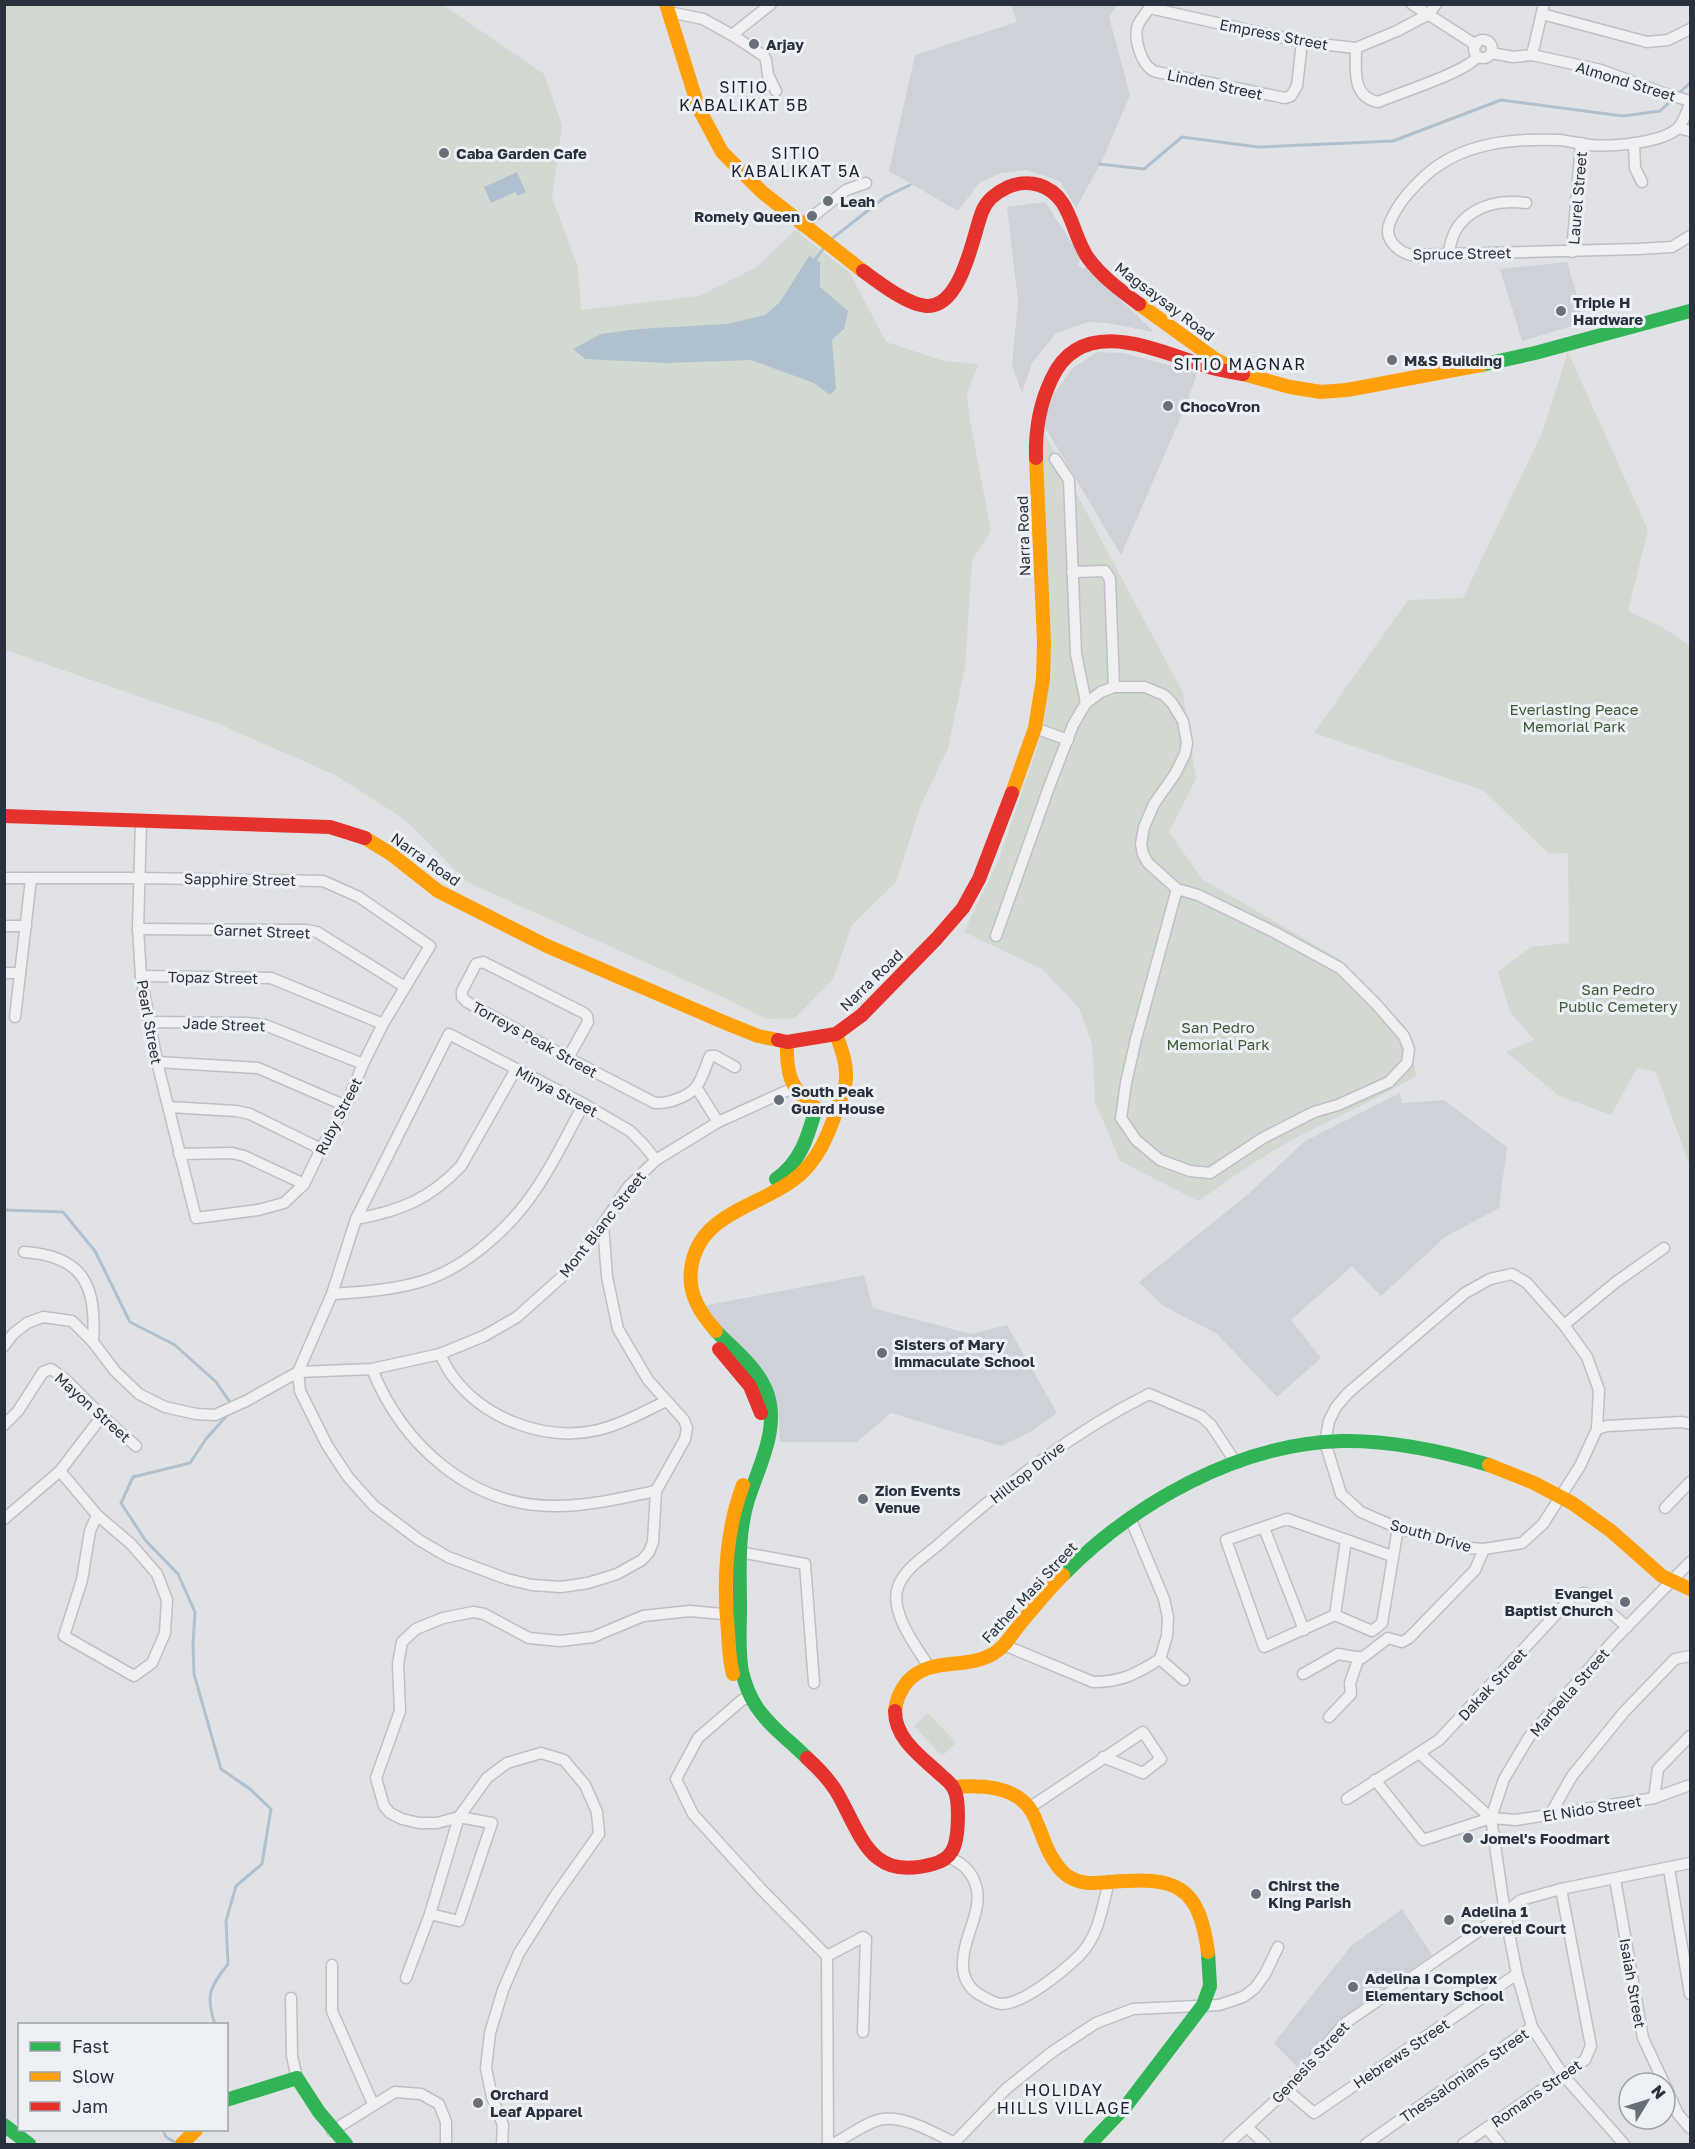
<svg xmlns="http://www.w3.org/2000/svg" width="1695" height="2149" viewBox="0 0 1695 2149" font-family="'Golos Text',sans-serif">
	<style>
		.built { fill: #ced2d8 }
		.green { fill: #d1d9d1 }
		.water { fill: #afc0cf }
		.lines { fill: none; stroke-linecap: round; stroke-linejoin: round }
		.stream { stroke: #afc0cf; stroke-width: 3 }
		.street-casing { stroke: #bec0c3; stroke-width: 13 }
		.street { stroke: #f0f0f2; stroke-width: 10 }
		.fast { stroke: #30b455; stroke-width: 14 }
		.slow { stroke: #ff9f0a; stroke-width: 14 }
		.jam { stroke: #e5322d; stroke-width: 14 }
		.poi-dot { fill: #686f78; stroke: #edf1f5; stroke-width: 2 }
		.labels { text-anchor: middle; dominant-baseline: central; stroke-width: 6; stroke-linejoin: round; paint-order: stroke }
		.street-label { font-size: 15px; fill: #28313d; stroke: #edf1f5 }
		.poi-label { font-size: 15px; font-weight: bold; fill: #28313d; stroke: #edf1f5; text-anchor: start }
		.park-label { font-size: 15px; fill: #3e5936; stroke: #edf1f5 }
		.neighbourhood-label { font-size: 16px; letter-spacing: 1.5px; fill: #1a222e; stroke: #edf1f5 }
	</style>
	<rect width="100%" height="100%" fill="#e0e2e5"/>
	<g class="built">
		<polygon points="1011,5 1117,5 1109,17 1130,95 1102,161 1076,208 1060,181 1026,170 1001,173 979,183 958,211 889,171 915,55 1017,22"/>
		<polygon points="1045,202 1081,257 1078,265 1083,269 1086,266 1154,332 1107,323 1088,322 1056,333 1032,363 1022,393 1012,365 1018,301 1007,207"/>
		<polygon points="1567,262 1585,322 1522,341 1500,269"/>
		<polygon points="1097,352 1124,353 1197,373 1187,403 1121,555 1042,422 1055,392 1073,368"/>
		<polygon points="1400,1093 1402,1103 1444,1100 1507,1147 1499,1208 1445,1237 1381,1296 1352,1266 1291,1320 1321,1358 1277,1397 1217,1334 1162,1305 1139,1282 1246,1196 1305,1141"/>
		<polygon points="864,1275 873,1308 971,1334 1007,1325 1057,1413 1032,1431 1001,1446 891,1413 857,1442 780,1442 778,1408 757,1373 703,1306"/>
		<polygon points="1402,1909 1432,1955 1342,2018 1297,2067 1274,2043 1351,1946"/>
	</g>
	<g class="green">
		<polygon points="5,5 443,5 544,74 562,125 552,198 578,267 581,310 699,296 757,267 795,230 850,273 886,342 944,361 978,364 967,394 970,421 991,531 972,560 965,667 948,748 921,805 896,882 852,925 833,979 795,1018 766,1019 727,999 467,882 404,819 335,775 219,724 5,650"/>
		<polygon points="1568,352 1648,530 1628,611 1662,627 1690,646 1690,1167 1656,1072 1637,1068 1611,1115 1559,1096 1506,1052 1534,1040 1510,1012 1498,972 1531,947 1569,943 1568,853 1549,854 1483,790 1314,733 1408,600 1463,598 1542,433"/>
		<path d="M 1042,429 L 1183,693 L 1196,779 L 1169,832 L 1202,879 L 1342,961 L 1408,1032 L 1416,1076 C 1377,1099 1336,1117 1296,1138 C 1261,1156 1230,1179 1198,1201 L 1120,1161 L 1095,1102 L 1092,1044 L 1079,1008 L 1042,969 L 964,932 L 999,859 L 1043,730 L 1049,675 Z"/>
		<polygon points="928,1713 956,1743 942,1756 914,1726"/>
	</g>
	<g class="water">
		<polygon points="517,172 526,192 518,196 515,192 491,203 484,187"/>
		<polygon points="809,256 820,262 820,287 848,311 844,329 832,340 836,389 830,395 814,383 751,360 666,363 585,359 573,349 601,334 638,329 727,324 765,315 780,302"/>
	</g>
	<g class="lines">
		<g class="stream">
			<polyline points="1678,94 1690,83"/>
			<polyline points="1099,164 1144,169 1182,137 1258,147 1393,141 1501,100 1623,116 1660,111 1673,99"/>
			<polyline points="829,241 885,197 910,185"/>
			<polyline points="815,260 823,249"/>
			<polyline points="4,1210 63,1212 95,1251 130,1322 175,1345 216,1382 232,1405"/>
			<path d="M 215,2024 C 205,1995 210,1987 228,1964 L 226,1921 L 236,1886 L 262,1864 L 271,1809 L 250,1789 L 221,1769 L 194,1674 L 193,1644 L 195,1612 L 178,1574 L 146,1541 L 121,1503 L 133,1477 L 190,1463 L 206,1439 L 229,1413"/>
			<polyline points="163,2130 166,2137 178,2144"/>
		</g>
		<g class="street-casing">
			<g id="street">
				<path d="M 1152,4 C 1148,11 1141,18 1138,25 C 1133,37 1141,63 1152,70 C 1153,71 1161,73 1162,73 L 1285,98 L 1291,96 L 1297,86 L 1302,42"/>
				<polyline points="1412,4 1476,45"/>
				<polyline points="1150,8 1302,42 1356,48 1397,31 1429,14 1436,4"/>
				<polyline points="669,12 703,19 732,35 764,56 766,60 768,75 776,91"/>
				<polyline points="1542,14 1647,42 1668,40 1690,29"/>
				<polyline points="732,35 771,4"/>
				<circle cx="1483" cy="49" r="9"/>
				<path d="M 1356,48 C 1356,68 1351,97 1378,102 C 1399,93 1467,72 1478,56"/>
				<polyline points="1491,53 1513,57 1532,55 1601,70 1666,94 1690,101"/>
				<polyline points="1532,55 1544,4"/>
				<polyline points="1678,128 1690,131"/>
				<polyline points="1634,143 1635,168 1642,182"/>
				<polyline points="802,225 846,190 866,183"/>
				<path d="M 1690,236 L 1672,247 L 1638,249 L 1410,255 C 1396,250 1383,238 1390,222 C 1398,203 1411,189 1426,175 C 1462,143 1512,138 1559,140 C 1569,141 1580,144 1590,145 C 1612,147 1662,143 1678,128 C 1683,123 1687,111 1690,104"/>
				<polyline points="1572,252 1581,143"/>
				<path d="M 1449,253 C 1453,213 1489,198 1526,203"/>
				<polyline points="1055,459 1069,480 1076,654 1086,703"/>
				<polyline points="1072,572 1105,571 1110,579 1114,687"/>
				<polyline points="1035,728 1068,740"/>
				<polyline points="4,878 140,878 323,881 359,897 430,946 383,1024 363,1064 346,1106 321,1149 304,1184 284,1203 258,1210 196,1218 157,1062 141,976 138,929 141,822"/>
				<polyline points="4,926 26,926"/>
				<polyline points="138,929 307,930 317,932 405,987"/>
				<polyline points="996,936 1049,787 1073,725 1086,703 1101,692 1114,687 1145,687 1164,695 1172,703 1183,721 1187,743 1185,754 1175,774 1154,804 1144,827 1141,844 1143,854 1148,863 1177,889 1198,895 1274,932 1340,968 1376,1004 1404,1036 1409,1049 1407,1063 1389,1082 1338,1105 1314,1112 1263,1138 1210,1173 1190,1171 1160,1160 1136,1140 1121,1118 1126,1083 1136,1039 1177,889"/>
				<polyline points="4,973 20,973"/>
				<polyline points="141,976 271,978 383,1024"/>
				<polyline points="15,1017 31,879"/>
				<polyline points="149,1022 248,1023 265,1025 363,1064"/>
				<path d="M 568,1058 L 588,1022 L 587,1016 L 584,1013 L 483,962 L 476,964 L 462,991 L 462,997 L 467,1002 L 568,1058 L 655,1103 C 667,1104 688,1097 696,1087 C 702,1080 706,1065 710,1056 L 715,1056 L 735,1067"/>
				<polyline points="157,1062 258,1068 346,1106"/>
				<polyline points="696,1087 718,1122"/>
				<polyline points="169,1107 236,1111 250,1114 321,1149"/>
				<polyline points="179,1154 232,1153 244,1156 304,1184"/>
				<path d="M 356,1219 C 400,1211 430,1199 461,1166 L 516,1069"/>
				<polyline points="603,1224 607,1277 618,1329 648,1380 684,1420 687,1428 685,1439 656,1491 653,1542 649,1552 642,1560 617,1574 588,1583 561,1587 532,1585 507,1579 448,1557 419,1540 374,1506 348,1477 327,1445 300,1391 298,1372 332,1294 356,1219 449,1034 584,1104 630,1131 643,1144 656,1160"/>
				<path d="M 24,1252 C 84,1256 97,1286 93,1342"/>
				<polygon points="1512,1274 1527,1283 1564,1325 1587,1357 1599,1390 1597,1429 1580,1466 1543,1524 1522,1543 1484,1549 1470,1548 1398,1528 1361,1512 1341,1494 1325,1442 1329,1421 1336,1407 1348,1393 1465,1293 1490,1279"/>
				<path d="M 332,1294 C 362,1292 394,1290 423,1281 C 466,1268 512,1226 536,1189 C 554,1163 568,1132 584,1104"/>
				<polyline points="1564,1325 1616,1282 1664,1248"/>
				<polyline points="4,1346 13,1334 27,1323 43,1317 72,1321 93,1342 115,1371 139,1394 165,1407 196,1414 215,1415 246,1401 298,1372 372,1369 440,1354 484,1336 517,1317 564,1275 603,1224 628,1187 656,1160 718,1122 793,1088"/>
				<path d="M 440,1354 C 444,1362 448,1371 454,1378 C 486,1420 547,1442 598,1430 C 622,1424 644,1412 666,1401"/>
				<path d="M 372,1369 C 402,1444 470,1507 556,1506 C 589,1506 623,1498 656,1491"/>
				<polyline points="4,1425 18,1411 43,1372 51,1369 64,1378 102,1416 136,1446"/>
				<polyline points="1597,1429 1607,1426 1682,1422 1690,1424"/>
				<polyline points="60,1471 97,1515 131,1544 157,1574 167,1600 165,1633 152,1663 134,1676 64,1636 82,1580 90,1531 97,1515"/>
				<polyline points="1665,1508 1690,1482"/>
				<polyline points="4,1519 60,1471 102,1416"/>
				<polyline points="1264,1528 1304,1630"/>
				<polyline points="734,1551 805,1564 814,1683"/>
				<polyline points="1392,1556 1287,1519 1226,1540 1264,1647 1335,1615 1372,1631 1382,1623 1398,1528"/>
				<polyline points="1335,1615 1346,1540"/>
				<path d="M 1004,1645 L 1093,1682 C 1122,1682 1136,1674 1160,1659 L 1167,1636 L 1168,1617 L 1164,1599 L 1131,1520"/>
				<polyline points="1160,1659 1184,1680"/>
				<path d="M 928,1665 C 916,1647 889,1611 898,1587 C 904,1569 924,1557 938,1545 C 1003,1487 1071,1433 1149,1394 L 1201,1416 L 1211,1425 L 1236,1463"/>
				<polyline points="1303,1674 1338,1654 1362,1658 1388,1638 1402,1642 1409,1638 1475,1570 1484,1549"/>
				<polyline points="751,1697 742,1700 698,1738 676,1779 693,1814 761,1889 827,1956 828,2144"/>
				<polyline points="1329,1717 1351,1694 1350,1683 1359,1657"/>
				<polyline points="1419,1753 1491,1818"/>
				<polyline points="1375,1780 1423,1840 1491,1818 1516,1820 1654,1798 1690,1785"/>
				<polyline points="1654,1798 1658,1769 1690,1736"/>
				<polyline points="1347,1799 1439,1740 1573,1596 1584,1593 1592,1596 1627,1627"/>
				<polyline points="1029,1808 1143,1732 1161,1759 1143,1773 1103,1757"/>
				<polyline points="1550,1815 1572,1776 1624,1712 1675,1659 1690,1656"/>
				<path d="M 948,1857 C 963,1863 974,1874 977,1890 C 981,1914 963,1938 963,1962 C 962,1974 967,1986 977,1993 C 984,1997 994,2004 1002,2004 C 1025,2003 1062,1972 1079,1956 C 1099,1936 1102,1908 1109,1881"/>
				<polyline points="1669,1869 1690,1994"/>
				<polyline points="1615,1879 1643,2038 1664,2083"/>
				<polyline points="827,1956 863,1937 866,1939 863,2032"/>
				<polyline points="332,1965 332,2011 373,2104"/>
				<polyline points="406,1978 430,1914 459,1817 492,1823 459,1921 430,1914"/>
				<polyline points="291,1998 292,2056 297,2078"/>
				<polyline points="1665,2085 1678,2114 1690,2128"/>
				<polyline points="1287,2090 1314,2113 1517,1974"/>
				<polyline points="1247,2127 1265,2144"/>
				<polyline points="1487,2128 1500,2144"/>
				<polyline points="332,2131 395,2092 421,2094 439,2104 446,2122 446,2144"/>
				<polyline points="502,2144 503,2125 492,2097 486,2068 490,2033 503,1990 519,1953 555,1896 599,1834 597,1812 585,1785 564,1760 541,1753 507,1763 487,1778 459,1817 437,1823 419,1823 402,1819 390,1813 384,1806 376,1778 400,1711 398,1664 402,1642 416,1629 443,1618 473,1612 484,1614 529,1638 560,1641 593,1637 643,1616 690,1611 733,1615"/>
				<path d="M 833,2144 C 847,2137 868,2121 883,2119 C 906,2116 934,2133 953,2142"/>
				<polyline points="953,2144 1006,2089 1052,2052 1096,2023 1133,2009 1219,2005 1243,1997 1255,1988 1265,1974 1278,1947"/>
				<polyline points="1228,2144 1287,2090 1344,2024 1505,1913 1521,1900 1561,1889 1690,1863"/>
				<polyline points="1366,2144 1532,2027"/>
				<polyline points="1463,2144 1585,2060 1591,2046 1561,1889"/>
				<polyline points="1624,2144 1563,2075 1532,2027 1517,1974 1505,1913 1491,1818 1504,1779 1529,1737 1614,1640 1690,1562"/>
			</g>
		</g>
		<use href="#street" class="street"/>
		<g class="fast">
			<polyline points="1481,365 1535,353 1690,311"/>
			<path d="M 776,1179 C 801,1162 808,1136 816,1108"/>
			<path d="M 716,1331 C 733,1349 756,1366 766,1390 C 781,1427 759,1465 748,1500 C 737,1535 740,1572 740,1608 C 740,1629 738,1651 742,1672 C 745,1684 749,1695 756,1706 C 769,1726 790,1741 807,1758"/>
			<path d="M 1063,1575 C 1134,1503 1238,1444 1341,1441 C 1391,1440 1442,1451 1489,1465"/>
			<polyline points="226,2100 297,2078 319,2112 346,2144"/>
			<polyline points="4,2125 29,2144"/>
			<polyline points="1090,2144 1126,2106 1203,2005 1210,1986 1208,1952"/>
		</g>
		<g class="slow">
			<polyline points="666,4 699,109 722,152 762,192 863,271"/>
			<polyline points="1139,304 1215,359 1243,374 1290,387 1321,392 1347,390 1481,365"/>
			<polyline points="1012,793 1035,728 1043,679 1044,642 1036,458"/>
			<polyline points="365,838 391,854 438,891 547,946 721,1021 758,1036 778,1040"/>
			<path d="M 787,1042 C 786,1073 790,1090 816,1108"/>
			<path d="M 716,1331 C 700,1313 688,1294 691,1270 C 697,1215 754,1208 792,1181 C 818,1163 829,1133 839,1104 C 842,1096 846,1087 846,1078 C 847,1063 841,1048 836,1034"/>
			<polyline points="1489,1465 1534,1483 1572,1503 1611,1531 1662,1576 1690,1589"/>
			<path d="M 733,1674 C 729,1660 729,1646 728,1632 C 723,1582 725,1533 743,1485"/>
			<path d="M 895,1711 C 896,1700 900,1691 907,1682 C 930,1656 965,1670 993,1654 C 1005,1647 1012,1634 1020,1624 C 1034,1607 1048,1590 1063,1575"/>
			<path d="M 953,1787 C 980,1785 1016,1785 1032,1812 C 1039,1825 1043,1841 1050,1854 C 1055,1863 1061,1873 1071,1878 C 1083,1885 1098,1883 1111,1882 C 1176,1876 1199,1885 1208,1952"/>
			<polyline points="182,2144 196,2130"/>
		</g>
		<g class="jam">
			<path d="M 863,271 C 879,283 908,305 927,306 C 962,307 973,235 982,212 C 986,201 997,192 1008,187 C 1017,183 1029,182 1039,185 C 1072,195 1071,234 1088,258 C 1102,277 1120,290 1139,304"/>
			<path d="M 1036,458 C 1035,430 1040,403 1052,378 C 1082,314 1155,350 1203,365 C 1216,370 1230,372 1243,374"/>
			<polyline points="4,816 330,827 365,838"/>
			<polyline points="778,1040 787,1042 836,1034 862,1015 937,938 963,908 979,879 1012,793"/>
			<polyline points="719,1349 750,1386 761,1413"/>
			<path d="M 807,1758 C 819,1769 831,1781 839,1796 C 863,1840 872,1881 933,1864 C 941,1862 948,1858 952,1851 C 959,1840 960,1801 954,1789 C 951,1784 946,1779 942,1776 C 923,1758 895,1740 895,1711"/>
		</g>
	</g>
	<g class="poi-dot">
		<circle cx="754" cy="44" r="6"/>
		<circle cx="444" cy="153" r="6"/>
		<circle cx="828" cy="201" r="6"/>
		<circle cx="812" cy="216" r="6"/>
		<circle cx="1561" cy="311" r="6"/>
		<circle cx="1392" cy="360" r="6"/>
		<circle cx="1168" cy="406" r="6"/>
		<circle cx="779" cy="1100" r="6"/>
		<circle cx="882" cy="1353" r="6"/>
		<circle cx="863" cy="1499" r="6"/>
		<circle cx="1625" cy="1602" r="6"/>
		<circle cx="1468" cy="1838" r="6"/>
		<circle cx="1256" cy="1894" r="6"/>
		<circle cx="1449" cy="1920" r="6"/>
		<circle cx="1353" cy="1987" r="6"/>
		<circle cx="478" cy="2103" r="6"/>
	</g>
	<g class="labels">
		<g class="street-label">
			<text transform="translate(1274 34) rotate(11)">Empress Street</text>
			<text transform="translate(1626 81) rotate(17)">Almond Street</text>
			<text transform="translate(1215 84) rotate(12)">Linden Street</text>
			<text transform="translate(1577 198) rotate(-85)">Laurel Street</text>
			<text transform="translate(1462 253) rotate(-1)">Spruce Street</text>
			<text transform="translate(1165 301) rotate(37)">Magsaysay Road</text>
			<text transform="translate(1023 536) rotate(-92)">Narra Road</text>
			<text transform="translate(426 859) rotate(35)">Narra Road</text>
			<text transform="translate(240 879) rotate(1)">Sapphire Street</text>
			<text transform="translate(262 931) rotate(2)">Garnet Street</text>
			<text transform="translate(213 977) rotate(1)">Topaz Street</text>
			<text transform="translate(871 980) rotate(-44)">Narra Road</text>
			<text transform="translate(150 1022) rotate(80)">Pearl Street</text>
			<text transform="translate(224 1024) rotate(2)">Jade Street</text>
			<text transform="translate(535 1039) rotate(29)">Torreys Peak Street</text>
			<text transform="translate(557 1091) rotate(28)">Minya Street</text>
			<text transform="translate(338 1116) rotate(-63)">Ruby Street</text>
			<text transform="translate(602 1224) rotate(-52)">Mont Blanc Street</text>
			<text transform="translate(93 1407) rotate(42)">Mayon Street</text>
			<text transform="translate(1027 1472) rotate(-38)">Hilltop Drive</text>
			<text transform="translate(1431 1535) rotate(16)">South Drive</text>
			<text transform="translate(1029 1592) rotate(-47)">Father Masi Street</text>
			<text transform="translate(1492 1684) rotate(-47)">Dakak Street</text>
			<text transform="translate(1569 1692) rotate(-49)">Marbella Street</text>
			<text transform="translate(1592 1808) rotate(-9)">El Nido Street</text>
			<text transform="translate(1633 1983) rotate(80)">Isaiah Street</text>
			<text transform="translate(1401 2053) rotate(-34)">Hebrews Street</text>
			<text transform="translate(1310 2062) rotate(-47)">Genesis Street</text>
			<text transform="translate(1464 2075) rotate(-35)">Thessalonians Street</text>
			<text transform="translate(1536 2093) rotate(-35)">Romans Street</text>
		</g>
		<g class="poi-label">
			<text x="766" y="44">Arjay</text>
			<text x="456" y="153">Caba Garden Cafe</text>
			<text x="840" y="201">Leah</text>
			<text x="800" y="216" text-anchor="end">Romely Queen</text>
			<text x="1573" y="302">Triple H<tspan x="1573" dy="17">Hardware</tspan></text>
			<text x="1404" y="360">M&amp;S Building</text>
			<text x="1180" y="406">ChocoVron</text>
			<text x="791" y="1091">South Peak<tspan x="791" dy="17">Guard House</tspan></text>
			<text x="894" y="1344">Sisters of Mary<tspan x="894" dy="17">Immaculate School</tspan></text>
			<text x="875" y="1490">Zion Events<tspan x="875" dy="17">Venue</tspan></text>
			<text x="1613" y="1593" text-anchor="end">Evangel<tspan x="1613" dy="17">Baptist Church</tspan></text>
			<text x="1480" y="1838">Jomel's Foodmart</text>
			<text x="1268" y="1885">Chirst the<tspan x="1268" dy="17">King Parish</tspan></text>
			<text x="1461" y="1911">Adelina 1<tspan x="1461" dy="17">Covered Court</tspan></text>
			<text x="1365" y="1978">Adelina I Complex<tspan x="1365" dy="17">Elementary School</tspan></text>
			<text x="490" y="2094">Orchard<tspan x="490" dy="17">Leaf Apparel</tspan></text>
		</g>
		<g class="park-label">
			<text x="1574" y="709">Everlasting Peace<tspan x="1574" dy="17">Memorial Park</tspan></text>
			<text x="1618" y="989">San Pedro<tspan x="1618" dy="17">Public Cemetery</tspan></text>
			<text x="1218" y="1027">San Pedro<tspan x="1218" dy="17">Memorial Park</tspan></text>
		</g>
		<g class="neighbourhood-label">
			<text x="744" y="87">SITIO<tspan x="744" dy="18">KABALIKAT 5B</tspan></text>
			<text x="796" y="153">SITIO<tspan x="796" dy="18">KABALIKAT 5A</tspan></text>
			<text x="1240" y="364">SITIO MAGNAR</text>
			<text x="1064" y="2090">HOLIDAY<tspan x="1064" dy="18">HILLS VILLAGE</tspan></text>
		</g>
	</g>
	<rect width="1695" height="2149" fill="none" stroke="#28313d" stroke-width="12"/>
	<rect x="18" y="2023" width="210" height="108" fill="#edf1f5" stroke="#9ea4ab" stroke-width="1.5"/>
	<rect x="30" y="2042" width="30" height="9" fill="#30b455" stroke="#9ea4ab" stroke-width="1.5"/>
	<text x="72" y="2053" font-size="18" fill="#28313d">Fast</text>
	<rect x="30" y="2072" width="30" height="9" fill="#ff9f0a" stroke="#9ea4ab" stroke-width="1.5"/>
	<text x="72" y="2083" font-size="18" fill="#28313d">Slow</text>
	<rect x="30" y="2102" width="30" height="9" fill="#e5322d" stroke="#9ea4ab" stroke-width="1.5"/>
	<text x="72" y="2113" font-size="18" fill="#28313d">Jam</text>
	<g transform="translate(1647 2101) rotate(52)"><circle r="28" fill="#edf1f5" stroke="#9ea4ab" stroke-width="1.5"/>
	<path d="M0-4.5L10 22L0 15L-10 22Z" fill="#686f78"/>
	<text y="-9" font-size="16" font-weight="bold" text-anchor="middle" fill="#28313d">N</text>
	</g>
</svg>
